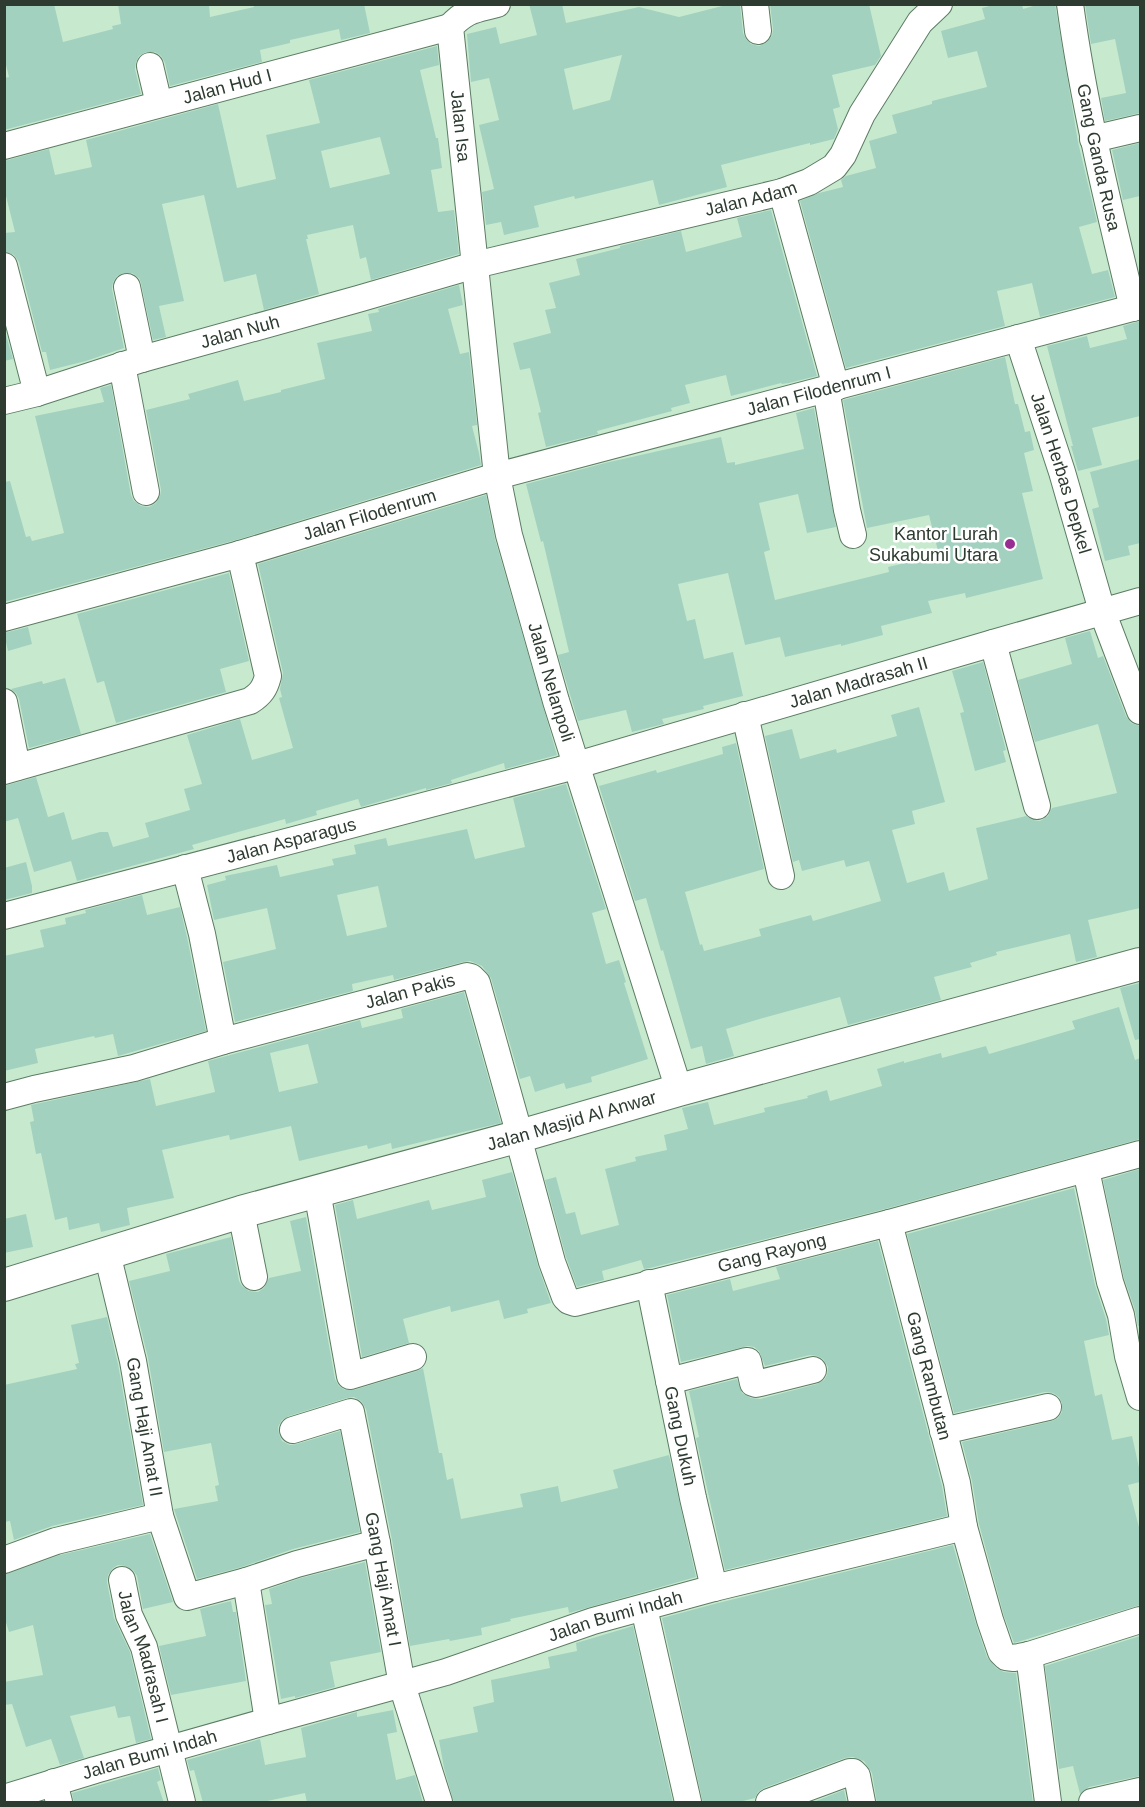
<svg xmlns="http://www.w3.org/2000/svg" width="1145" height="1807" viewBox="0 0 1145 1807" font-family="Helvetica,sans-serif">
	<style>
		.building { fill: #a3d1c0; fill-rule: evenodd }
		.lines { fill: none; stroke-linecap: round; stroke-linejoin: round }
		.minor-casing { stroke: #5c7c63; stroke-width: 28 }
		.tertiary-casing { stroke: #5c7c63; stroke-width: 34 }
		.minor { stroke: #fff; stroke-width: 26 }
		.tertiary { stroke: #fff; stroke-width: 32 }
		.poi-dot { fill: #982e91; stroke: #fff; stroke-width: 2 }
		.labels { text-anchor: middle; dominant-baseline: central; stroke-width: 5; stroke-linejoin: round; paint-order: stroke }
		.street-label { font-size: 18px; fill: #2d3b30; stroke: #fff }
		.poi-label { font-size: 18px; fill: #2d3b30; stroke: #fff; text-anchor: end }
	</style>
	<rect width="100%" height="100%" fill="#c7eace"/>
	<g class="building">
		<polygon points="4,4 54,4 63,42 113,29 112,26 121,24 118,4 209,4 210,17 254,7 253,4 364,4 370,33 341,40 339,29 290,40 290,43 260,50 262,62 170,86 165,63 161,56 155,52 146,52 139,56 136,62 135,69 141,94 4,130 4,78 9,77 4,57"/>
		<path d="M 529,4 L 562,4 L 566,23 L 639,7 L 679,17 L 730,4 L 740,4 L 743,33 L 746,39 L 751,44 L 759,46 L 766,43 L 772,36 L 773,29 L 770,4 L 869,4 L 881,56 L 875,65 L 832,75 L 840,107 L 833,109 L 838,129 L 834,139 L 810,145 L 810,143 L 721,165 L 727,187 L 659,205 L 653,180 L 575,199 L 574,196 L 534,206 L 539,227 L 504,235 L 501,222 L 486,225 L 482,192 L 494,189 L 479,125 L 499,120 L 489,78 L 471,82 L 467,34 L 496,27 L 500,44 L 537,35 ZM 622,55 L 610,100 L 573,110 L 564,69 Z"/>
		<polygon points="997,4 1022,4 1023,9 1040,4 1055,4 1078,142 1097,222 1079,227 1092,274 1108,270 1115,297 1040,317 1032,283 997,291 1005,326 846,368 800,201 819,193 843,187 841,180 846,176 876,168 869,141 897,133 892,115 932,104 932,101 987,87 977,51 948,58 941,31 985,19 982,8"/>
		<polygon points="1085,4 1140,4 1140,113 1105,121 1101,98 1126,93 1115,39 1091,44"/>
		<path d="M 437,46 L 439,65 L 420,70 L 436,138 L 438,138 L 442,168 L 431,170 L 438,212 L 454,210 L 459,254 L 371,280 L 366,257 L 360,259 L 353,225 L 307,235 L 308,239 L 306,239 L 319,294 L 264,310 L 256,274 L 224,282 L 204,195 L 162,204 L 184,301 L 159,306 L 166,337 L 153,340 L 141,283 L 139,278 L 132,273 L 123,273 L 117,276 L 113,282 L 112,289 L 124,348 L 86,361 L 50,370 L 46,352 L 42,352 L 19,262 L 14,255 L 4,251 L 4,233 L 15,232 L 4,188 L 4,161 L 49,149 L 55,175 L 92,167 L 86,140 L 218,104 L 237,188 L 276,179 L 266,135 L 320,123 L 309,80 ZM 380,137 L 390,174 L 330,188 L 321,151 Z"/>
		<polygon points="1140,143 1140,196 1123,200 1112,150"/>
		<polygon points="771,210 817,376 789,383 782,384 781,383 731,396 726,375 685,385 690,403 671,408 672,411 597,431 598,434 546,447 538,413 541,412 530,368 520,370 513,343 551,333 545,310 556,308 549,283 580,275 576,259 620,248 620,246 681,231 686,252 742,237 737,218"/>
		<polygon points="459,285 463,305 448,309 460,354 469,352 477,425 472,426 479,453 481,465 236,540 4,602 4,482 10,481 26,537 30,536 32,541 64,533 35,416 104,402 100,388 111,385 131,495 134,501 141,506 149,507 156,503 160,496 161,490 146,410 190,399 188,394 238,380 244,401 281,392 281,390 325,379 317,343 372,331 368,314 379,312 378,309"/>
		<polygon points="1140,321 1140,416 1092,428 1102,465 1078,471 1071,446 1073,446 1047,346 1087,336 1090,348 1127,339 1123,326"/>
		<polygon points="4,328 13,359 4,361"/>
		<polygon points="1005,357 1015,404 1018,404 1025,432 1030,431 1034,450 1024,453 1033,491 1022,493 1043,579 966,598 965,593 928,601 932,613 881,626 883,635 841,646 841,644 785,657 780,637 745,645 728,573 678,584 687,621 695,619 704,659 733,652 743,696 703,706 704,709 662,719 664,724 632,732 626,710 578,721 558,655 569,652 543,541 541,542 526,484 605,463 721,437 727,463 735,462 735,465 804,449 796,413 814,408 836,527 807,533 798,494 759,503 770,550 764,552 775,600 889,572 888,567 939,555 929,515 867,528 843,400"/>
		<polygon points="1140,459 1140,543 1128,546 1130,555 1105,561 1092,509 1099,507 1090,472"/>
		<polygon points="486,495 495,539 557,755 505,769 504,763 451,780 452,783 426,790 426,788 361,807 358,799 316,811 317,815 286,824 285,819 192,845 194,849 77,881 71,861 34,872 18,818 4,822 4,786 36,777 48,817 64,812 72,840 100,832 108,832 113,847 149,837 145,823 190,810 184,789 202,784 187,735 240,719 252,760 293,748 279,698 282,697 280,689 283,673 258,564"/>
		<polygon points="229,573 249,661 220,669 226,692 116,723 104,681 97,683 77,614"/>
		<polygon points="28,627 32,644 8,651 4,633"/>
		<polygon points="1090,631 1098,658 1103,656 1126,716 1131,723 1140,726 1140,908 1088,920 1097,957 1076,962 1070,934 996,952 997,955 970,963 972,967 934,977 941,1000 848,1025 840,997 763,1018 726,1029 734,1056 706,1064 702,1046 691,1049 663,950 661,951 646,898 635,901 599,786 656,770 657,773 723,754 722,747 736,743 764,869 685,892 700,945 702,944 704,951 761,936 759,929 811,915 813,921 881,901 869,861 846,867 844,860 802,871 799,860 793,862 765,736 792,729 800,759 836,749 837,753 897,736 891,715 919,707 945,802 912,811 915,824 892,830 907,883 944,872 949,891 988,879 976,828 1026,816 1033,820 1040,821 1048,816 1052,808 1117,793 1098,724 1035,742 1018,680 1072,664 1065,638"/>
		<polygon points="983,662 1006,750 1003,751 1006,762 975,771 960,713 964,712 952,671"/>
		<polygon points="65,678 81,734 29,748 19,699 16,693 11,689 42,681 43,684"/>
		<path d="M 566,784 L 606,909 L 592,913 L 606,964 L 619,960 L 626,982 L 624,983 L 648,1059 L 591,1077 L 592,1082 L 566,1089 L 564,1083 L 535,1092 L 530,1076 L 520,1079 L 491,978 L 482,966 L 470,961 L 463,962 L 394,980 L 393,975 L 352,984 L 353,991 L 235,1022 L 223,962 L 276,949 L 267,908 L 214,920 L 207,885 L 226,880 L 225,876 L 277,865 L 280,877 L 334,865 L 332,859 L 356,854 L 354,845 L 386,838 L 388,846 L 467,829 L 475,859 L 525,847 L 513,798 ZM 378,886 L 387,927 L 347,936 L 337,895 Z"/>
		<polygon points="26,862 32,886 32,893 4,900 4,868"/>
		<polygon points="142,895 147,915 180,907 187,937 206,1031 118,1056 113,1034 95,1038 94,1036 35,1049 38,1063 4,1071 4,956 44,947 40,930 66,924 65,918 86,913 85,910"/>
		<polygon points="1140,983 1140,1039 1135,1040 1120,988"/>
		<path d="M 464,992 L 501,1123 L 392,1149 L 391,1143 L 368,1149 L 367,1145 L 299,1161 L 291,1126 L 230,1140 L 229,1135 L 162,1150 L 174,1198 L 127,1208 L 130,1225 L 101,1232 L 99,1223 L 69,1230 L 67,1217 L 55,1220 L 41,1153 L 36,1154 L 30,1122 L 34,1121 L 31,1105 L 150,1079 L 156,1106 L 215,1092 L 208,1061 L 360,1020 L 362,1028 L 403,1018 L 401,1009 ZM 308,1044 L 318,1083 L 279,1092 L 270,1053 Z"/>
		<polygon points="1119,1007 1135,1060 1140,1058 1140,1139 885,1209 650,1268 644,1269 641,1260 602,1271 604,1280 577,1287 566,1257 545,1180 556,1177 566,1214 575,1212 581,1235 619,1225 605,1169 636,1161 635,1157 667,1150 664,1135 688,1129 682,1108 708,1102 714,1125 765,1112 764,1108 808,1098 807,1096 827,1090 830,1101 882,1086 877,1069 904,1061 904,1063 941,1053 942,1058 986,1046 989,1054 1075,1029 1072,1021"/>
		<polygon points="1140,1169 1140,1326 1138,1326 1135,1310 1124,1278 1103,1180"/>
		<polygon points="512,1172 538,1266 551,1303 527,1309 528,1313 504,1319 499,1300 451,1312 450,1306 403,1319 409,1343 362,1357 335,1205 353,1200 357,1219 429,1200 432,1210 486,1197 482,1180"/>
		<polygon points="1074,1188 1095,1285 1106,1319 1109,1335 1084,1341 1095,1396 1102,1394 1112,1440 1132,1436 1140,1472 1140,1482 1128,1485 1140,1531 1140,1605 1014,1643 1004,1616 979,1524 972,1481 962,1442 1052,1421 1058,1418 1062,1412 1062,1403 1059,1397 1053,1393 1045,1392 954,1413 907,1234"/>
		<polygon points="26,1214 33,1247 4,1253 4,1219"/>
		<polygon points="306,1217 335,1379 339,1386 345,1390 354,1390 417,1371 423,1368 439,1453 442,1453 447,1480 453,1478 461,1519 523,1507 520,1494 558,1486 561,1502 618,1488 613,1470 669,1455 696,1577 569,1613 568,1607 510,1619 511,1621 481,1628 482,1635 450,1641 449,1639 410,1646 392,1540 366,1409 361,1401 354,1397 347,1398 289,1416 282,1420 278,1427 279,1434 282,1441 290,1445 297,1444 340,1431 360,1532 293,1549 242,1567 197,1579 174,1509 218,1501 215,1486 219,1485 211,1443 164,1452 148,1358 129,1281 170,1271 166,1254 231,1237 239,1281 242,1286 249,1291 258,1292 264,1288 269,1278 301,1271 290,1221"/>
		<polygon points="878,1241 942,1486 947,1516 725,1570 696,1438 699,1437 689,1391 737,1379 742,1393 751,1398 760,1399 817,1384 824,1380 827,1375 828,1367 823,1359 817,1356 810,1355 765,1366 759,1351 754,1347 748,1346 681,1362 667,1295 730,1279 733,1291 780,1279 776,1267"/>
		<polygon points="107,1317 118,1364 143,1505 52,1526 14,1540 10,1521 4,1522 4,1385 77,1369 75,1364 79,1363 71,1325"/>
		<polygon points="150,1534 173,1602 143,1609 137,1576 133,1570 126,1566 118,1565 113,1568 108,1575 107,1582 114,1618 130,1652 151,1739 136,1743 130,1716 118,1718 115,1706 70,1716 84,1758 60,1765 51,1739 26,1747 12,1704 4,1705 4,1682 43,1675 33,1625 9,1632 4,1616 4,1575 60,1555"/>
		<polygon points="953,1545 976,1624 987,1657 996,1668 1004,1672 1016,1673 1033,1803 877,1803 872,1773 864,1761 853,1757 845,1758 764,1788 758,1792 755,1798 735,1803 703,1803 662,1618 718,1603"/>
		<polygon points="365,1562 381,1652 330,1662 335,1687 295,1698 295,1696 281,1699 265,1605 272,1604 269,1589 301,1578"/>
		<polygon points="231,1601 233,1612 236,1612 246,1681 171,1695 159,1646 206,1636 200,1609"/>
		<polygon points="633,1626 673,1803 454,1803 444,1768 439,1740 478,1732 473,1707 494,1702 491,1680 550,1668 548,1657 577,1651 576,1643"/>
		<polygon points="1140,1636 1140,1776 1089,1787 1080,1794 1073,1766 1059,1769 1045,1666"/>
		<polygon points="393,1710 397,1732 387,1734 396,1780 415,1775 423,1803 307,1803 305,1793 258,1803 203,1803 194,1770 190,1771 187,1760 260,1739 265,1765 306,1757 301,1728 357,1712 357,1717"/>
		<polygon points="158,1768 161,1780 157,1782 164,1803 74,1803 72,1793"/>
		<polygon points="844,1790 847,1803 811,1803"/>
	</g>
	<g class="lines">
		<g class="minor-casing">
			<g id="minor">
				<path id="s1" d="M 497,4 C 475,10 467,9 450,27 L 497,476 L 509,535 L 556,701 L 679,1090"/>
				<polyline points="755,4 758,31"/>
				<path id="s2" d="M 1070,4 C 1084,107 1109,208 1133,308"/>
				<polyline points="150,66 159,104"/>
				<polyline points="1093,139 1140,128"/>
				<path id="s3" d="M 4,146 L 450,27"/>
				<polyline points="782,192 836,387"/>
				<polyline points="4,266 37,393"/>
				<polyline points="127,287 142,359"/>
				<path id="s4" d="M 1018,338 L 1062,472 L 1102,611 L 1140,711"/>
				<polyline points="122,365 146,492"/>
				<polyline points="826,389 847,510 853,535"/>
				<path id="s5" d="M 4,401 L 37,393 L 142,359 L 358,299 L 475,265 L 782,192 L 809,182 L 834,167 L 843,155 L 862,114 L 920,22 L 939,4"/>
				<path id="s6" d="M 4,618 L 240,554 L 497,476 L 1140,306"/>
				<polyline points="993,643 1037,806"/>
				<polyline points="4,702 17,767"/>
				<polyline points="745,715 781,876"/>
				<path d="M 4,771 L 250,701 C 261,694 265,688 268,676 L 240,554"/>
				<polyline points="185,868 202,934 223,1041"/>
				<path id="s7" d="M 4,916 L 560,770 L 993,643 L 1140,601"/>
				<path id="s8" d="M 4,1097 L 34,1089 L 134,1068 L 223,1041 L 467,976 L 471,977 L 477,983 L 520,1136"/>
				<path id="s9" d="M 518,1137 L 552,1262 L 565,1297 L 569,1301 L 575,1303 L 889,1223 L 1140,1154"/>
				<polyline points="1086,1170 1110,1282 1121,1315 1128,1356 1140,1397"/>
				<polyline points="317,1191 350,1376 413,1357"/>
				<polyline points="241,1212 254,1277"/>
				<path id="s10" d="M 889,1223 L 957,1483 L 964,1527"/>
				<path id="s11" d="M 107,1253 L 133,1361 L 160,1516 L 187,1597 L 246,1581 L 297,1564 L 377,1543"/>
				<path id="s12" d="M 649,1283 L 693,1498 L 714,1588"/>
				<polyline points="669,1381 746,1361 748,1361 753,1383 756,1384 813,1370"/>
				<path id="s13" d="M 293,1430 L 351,1412 L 377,1543 L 402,1685 L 439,1802"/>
				<polyline points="943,1431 1048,1407"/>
				<polyline points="4,1560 56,1541 160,1516"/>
				<path id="s14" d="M 122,1580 L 129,1615 L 144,1647 L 182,1802"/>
				<polyline points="246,1581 268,1721"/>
				<polyline points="644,1608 688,1802"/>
				<polyline points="1029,1655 1048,1802"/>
				<polyline points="54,1782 59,1802"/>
				<path id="s15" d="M 4,1798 L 95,1770 L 268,1721 L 446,1672 L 593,1621 L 714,1588 L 964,1527 L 990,1620 L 1001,1652 L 1006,1657 L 1014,1658 L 1029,1655 L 1140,1620"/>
				<polyline points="769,1802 850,1772 853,1772 857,1776 862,1802"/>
				<polyline points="1092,1802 1140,1791"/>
			</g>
		</g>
		<g class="tertiary-casing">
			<g id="tertiary">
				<path id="s16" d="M 4,1285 L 241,1212 L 520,1136 L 679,1090 L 1140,964"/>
			</g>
		</g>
		<use href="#minor" class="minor"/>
		<use href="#tertiary" class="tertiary"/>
	</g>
	<circle class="poi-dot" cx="1010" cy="544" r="6"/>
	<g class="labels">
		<g class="street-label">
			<text stroke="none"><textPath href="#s3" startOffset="231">Jalan Hud I</textPath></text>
			<text stroke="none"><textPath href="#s1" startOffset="153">Jalan Isa</textPath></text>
			<text stroke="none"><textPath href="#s2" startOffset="156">Gang Ganda Rusa</textPath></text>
			<text stroke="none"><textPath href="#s5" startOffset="774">Jalan Adam</textPath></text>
			<text stroke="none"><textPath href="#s5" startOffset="246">Jalan Nuh</textPath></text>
			<text stroke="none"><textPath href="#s6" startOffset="846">Jalan Filodenrum I</textPath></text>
			<text stroke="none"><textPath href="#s4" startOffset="142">Jalan Herbas Depkel</textPath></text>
			<text stroke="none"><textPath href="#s6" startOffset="380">Jalan Filodenrum</textPath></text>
			<text stroke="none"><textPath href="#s7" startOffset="886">Jalan Madrasah II</textPath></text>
			<text stroke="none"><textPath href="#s1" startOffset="718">Jalan Nelanpoli</textPath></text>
			<text stroke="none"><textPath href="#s7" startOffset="297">Jalan Asparagus</textPath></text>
			<text stroke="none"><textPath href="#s8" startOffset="420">Jalan Pakis</textPath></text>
			<text stroke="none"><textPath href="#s16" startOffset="591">Jalan Masjid Al Anwar</textPath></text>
			<text stroke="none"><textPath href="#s9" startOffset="382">Gang Rayong</textPath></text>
			<text stroke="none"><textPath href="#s10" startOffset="158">Gang Rambutan</textPath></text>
			<text stroke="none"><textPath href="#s11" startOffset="178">Gang Haji Amat II</textPath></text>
			<text stroke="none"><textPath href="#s12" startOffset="156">Gang Dukuh</textPath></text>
			<text stroke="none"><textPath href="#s13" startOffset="231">Gang Haji Amat I</textPath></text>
			<text stroke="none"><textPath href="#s15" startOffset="638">Jalan Bumi Indah</textPath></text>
			<text stroke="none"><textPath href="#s14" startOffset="80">Jalan Madrasah I</textPath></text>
			<text stroke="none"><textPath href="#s15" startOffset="152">Jalan Bumi Indah</textPath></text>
		</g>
		<g class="poi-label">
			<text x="998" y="534">Kantor Lurah<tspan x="998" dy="21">Sukabumi Utara</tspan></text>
		</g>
	</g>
	<rect width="1145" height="1807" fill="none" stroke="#2d3b30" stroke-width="12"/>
</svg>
